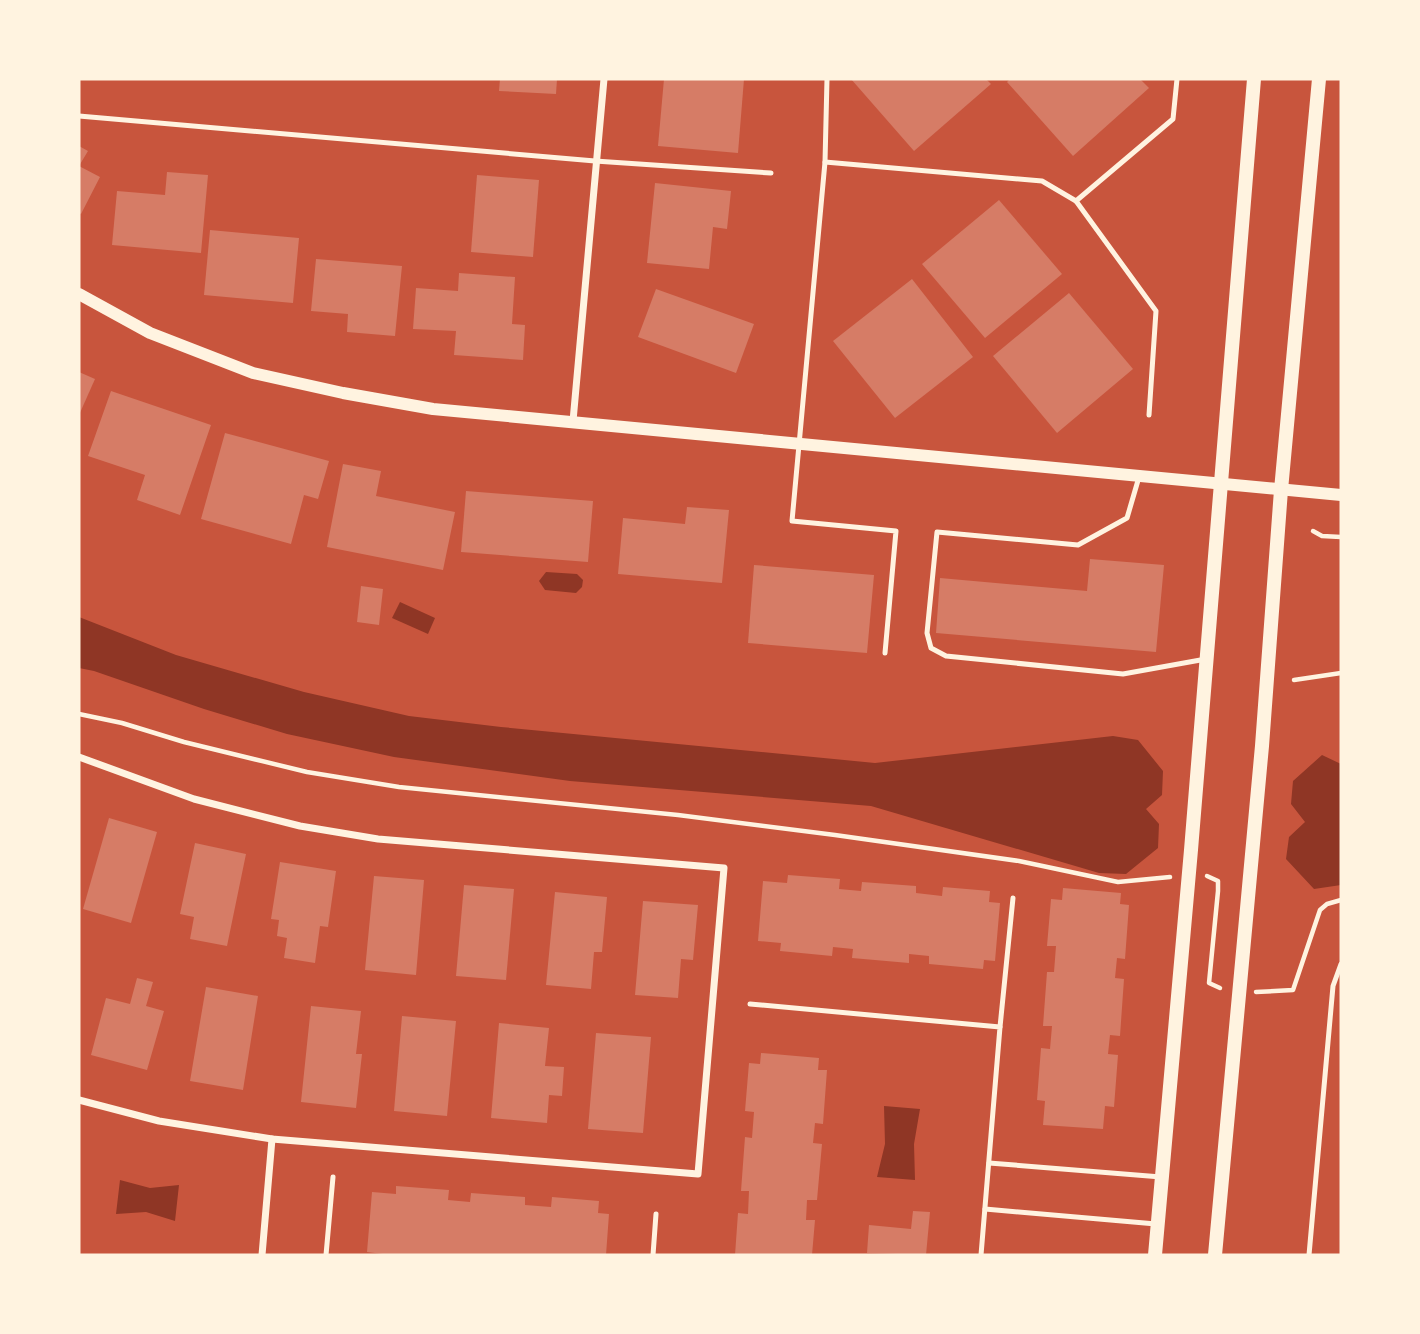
<svg xmlns="http://www.w3.org/2000/svg" width="1420" height="1334" viewBox="0 0 1420 1334" font-family="Figtree,sans-serif">
	<style>
		.water { fill: #8f3625 }
		.building { fill: #d67c66 }
		.lines { fill: none; stroke-linecap: round; stroke-linejoin: round }
		.path { stroke: #fff3e0; stroke-width: 4.5 }
		.service { stroke: #fff3e0; stroke-width: 5 }
		.minor { stroke: #fff3e0; stroke-width: 7 }
		.tertiary { stroke: #fff3e0; stroke-width: 12 }
		.secondary { stroke: #fff3e0; stroke-width: 14 }
	</style>
	<rect width="100%" height="100%" fill="#c8553d"/>
	<g class="water">
		<polygon points="546,572 577,574 583,580 582,587 576,593 545,590 539,581"/>
		<polygon points="400,602 435,618 428,634 392,618"/>
		<polygon points="79,617 176,655 304,692 409,716 501,727 875,763 1113,736 1138,740 1163,771 1162,795 1146,809 1159,824 1158,848 1126,874 1099,873 871,806 570,781 394,757 287,734 204,709 94,671 79,668"/>
		<polygon points="1322,755 1341,764 1341,885 1314,889 1286,859 1289,837 1305,822 1291,804 1293,781"/>
		<polygon points="884,1106 920,1109 914,1144 915,1180 877,1177 885,1144"/>
		<polygon points="120,1180 150,1188 179,1185 175,1221 146,1212 116,1214"/>
	</g>
	<g class="building">
		<polygon points="500,79 557,79 556,94 499,91"/>
		<polygon points="664,79 744,79 738,153 658,146"/>
		<polygon points="851,79 986,79 991,84 914,151"/>
		<polygon points="1010,79 1140,79 1149,88 1073,156 1007,82"/>
		<polygon points="79,146 88,151 79,166 100,177 81,214 79,213"/>
		<polygon points="167,172 208,175 201,253 112,245 117,191 165,195"/>
		<polygon points="477,175 539,180 533,257 471,252"/>
		<polygon points="655,183 731,191 727,229 713,227 709,269 647,263"/>
		<polygon points="999,200 1062,274 985,338 922,264"/>
		<polygon points="210,230 299,238 293,303 204,295"/>
		<polygon points="316,259 402,266 395,336 347,332 348,314 311,311"/>
		<polygon points="459,273 515,277 512,324 525,325 523,360 454,355 456,331 413,329 416,288 458,291"/>
		<polygon points="912,279 973,357 895,418 833,341"/>
		<polygon points="656,289 754,324 736,373 638,337"/>
		<polygon points="1069,293 1133,369 1057,433 993,356"/>
		<polygon points="79,372 95,379 79,415"/>
		<polygon points="111,391 211,425 180,515 137,500 145,475 88,456"/>
		<polygon points="225,433 329,461 318,499 304,495 291,544 201,519"/>
		<polygon points="343,464 381,471 376,496 455,512 443,570 327,547"/>
		<polygon points="466,491 593,501 588,562 461,552"/>
		<polygon points="687,507 729,510 722,583 618,574 623,518 685,524"/>
		<polygon points="1090,559 1164,565 1156,652 936,633 940,578 1087,591"/>
		<polygon points="754,565 874,575 867,653 748,643"/>
		<polygon points="361,586 383,589 379,625 357,622"/>
		<polygon points="109,818 157,832 131,923 83,909"/>
		<polygon points="195,843 246,854 227,946 190,939 194,917 180,914"/>
		<polygon points="280,862 336,871 328,927 320,926 315,963 284,958 287,938 277,936 279,920 271,919"/>
		<polygon points="788,875 840,879 839,889 861,891 862,882 916,886 916,893 942,896 943,887 990,891 989,902 1000,903 995,961 984,960 983,969 929,964 929,956 909,954 909,963 852,958 853,949 833,947 832,956 780,951 781,943 758,941 763,881 787,883"/>
		<polygon points="374,876 424,880 416,975 365,970"/>
		<polygon points="464,885 514,889 506,980 456,976"/>
		<polygon points="1063,888 1121,893 1120,904 1129,905 1125,959 1117,958 1115,978 1124,979 1120,1036 1110,1035 1108,1054 1118,1055 1114,1107 1105,1106 1103,1129 1043,1125 1045,1101 1037,1100 1041,1048 1050,1049 1052,1026 1043,1026 1047,972 1054,972 1056,946 1047,946 1051,899 1062,900"/>
		<polygon points="555,892 607,897 602,952 594,952 591,989 546,985"/>
		<polygon points="643,901 698,905 693,960 681,959 678,998 635,995"/>
		<polygon points="137,978 153,982 146,1006 164,1011 147,1070 91,1055 106,998 130,1004"/>
		<polygon points="206,987 258,996 243,1090 190,1081"/>
		<polygon points="311,1006 361,1011 356,1054 362,1054 356,1108 301,1102"/>
		<polygon points="402,1016 456,1021 447,1116 394,1111"/>
		<polygon points="499,1023 549,1028 545,1066 564,1067 562,1096 549,1095 547,1123 491,1118"/>
		<polygon points="596,1033 651,1037 643,1133 588,1129"/>
		<polygon points="761,1053 819,1058 818,1070 827,1070 823,1124 815,1123 813,1143 822,1144 817,1200 807,1200 806,1220 815,1220 812,1255 735,1255 738,1213 748,1214 749,1191 741,1191 745,1137 752,1138 754,1112 745,1111 749,1063 760,1064"/>
		<polygon points="396,1186 449,1190 448,1200 470,1202 471,1193 525,1197 525,1205 551,1207 552,1197 599,1201 598,1213 609,1214 606,1255 390,1255 367,1252 372,1192 396,1194"/>
		<polygon points="913,1211 930,1212 926,1255 867,1253 869,1225 911,1229"/>
	</g>
	<g class="lines">
		<g class="path">
			<polyline points="1313,531 1322,536 1341,537"/>
			<polyline points="1294,680 1341,673"/>
			<polyline points="79,714 122,723 184,742 307,772 399,787 678,815 835,835 1019,861 1118,882 1170,877"/>
			<polyline points="1207,876 1218,881 1218,891 1209,983 1220,988"/>
			<polyline points="1256,992 1293,990 1320,910 1327,904 1341,900"/>
		</g>
		<g class="service">
			<polyline points="79,116 595,161 771,173"/>
			<polyline points="825,162 827,79"/>
			<polyline points="1076,201 1156,311 1149,415"/>
			<polyline points="1139,477 1127,518 1078,545 937,532 927,633 931,648 946,656 1123,674 1206,659"/>
			<polyline points="885,653 896,531 792,521 825,162 1042,181 1076,201 1173,119 1177,79"/>
			<polyline points="750,1004 1000,1027 981,1255"/>
			<polyline points="1000,1027 1013,898"/>
			<polyline points="989,1163 1161,1177"/>
			<polyline points="985,1209 1156,1224"/>
			<polyline points="326,1255 333,1177"/>
			<polyline points="653,1255 656,1214"/>
			<polyline points="1309,1255 1333,986 1341,964"/>
		</g>
		<g class="minor">
			<polyline points="573,421 604,79"/>
			<polyline points="79,757 194,799 300,826 378,839 724,868 698,1174 272,1139 159,1121 79,1100"/>
			<polyline points="262,1255 272,1139"/>
		</g>
		<polyline class="tertiary" points="79,294 150,333 253,373 343,393 433,409 1341,495"/>
		<g class="secondary">
			<polyline points="1155,1255 1191,850 1254,79"/>
			<polyline points="1215,1255 1262,746 1281,490 1319,79"/>
		</g>
	</g>
	<rect width="1420" height="1334" fill="none" stroke="#fff3e0" stroke-width="161"/>
</svg>
